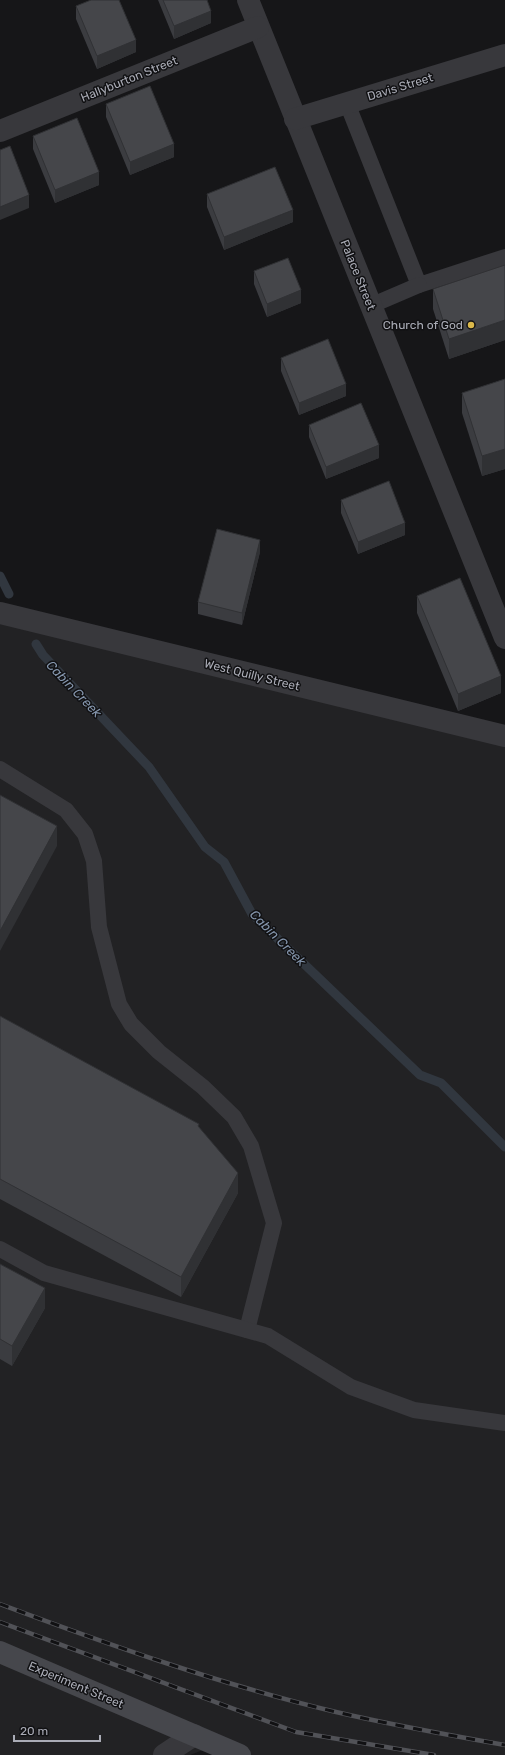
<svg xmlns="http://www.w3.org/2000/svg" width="505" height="1755" viewBox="0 0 505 1755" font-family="Rubik,sans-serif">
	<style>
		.built { fill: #222224 }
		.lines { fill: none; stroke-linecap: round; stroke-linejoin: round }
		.stream { stroke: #31373f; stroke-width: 9 }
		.service { stroke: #38383c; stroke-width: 16 }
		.minor { stroke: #38383c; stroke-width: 22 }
		.secondary { stroke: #46474c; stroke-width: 22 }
		.rail-casing { stroke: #515257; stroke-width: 4.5 }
		.rail { stroke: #111113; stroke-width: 3; stroke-dasharray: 9; stroke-linecap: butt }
		.wall { fill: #3b3c40 }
		.shaded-wall { fill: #303134 }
		.building { fill: #45464a; stroke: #303134 }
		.poi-dot { fill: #dbb84a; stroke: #111113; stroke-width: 1.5 }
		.labels { text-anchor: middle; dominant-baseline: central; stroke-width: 3; stroke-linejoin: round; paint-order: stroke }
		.street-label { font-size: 12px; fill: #aaacb6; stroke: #111113 }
		.poi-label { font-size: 12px; fill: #aaacb6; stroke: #111113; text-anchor: end }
		.water-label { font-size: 13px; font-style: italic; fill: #8596ad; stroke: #111113 }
	</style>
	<rect width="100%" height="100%" fill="#161618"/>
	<polygon class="built" points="0,620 505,740 505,1755 237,1755 216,1745 190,1755 0,1755"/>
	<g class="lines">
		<g class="stream">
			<polyline points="0,576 9,594"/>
			<polyline points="36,644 43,655 149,767 205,847 224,862 252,914 420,1075 441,1083 505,1147"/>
		</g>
		<g class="service">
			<polyline points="347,103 419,285 505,257"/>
			<polyline points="370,306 419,285"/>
			<polyline points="0,769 66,810 85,834 94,861 99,927 119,1004 131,1024 159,1052 203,1087 234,1117 251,1146 274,1223 247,1330"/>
			<polyline points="0,1249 44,1273 268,1336 351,1387 414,1410 505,1423"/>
		</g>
		<g class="minor">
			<polyline points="248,0 505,638"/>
			<polyline points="295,119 505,55"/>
			<polyline points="0,131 258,27"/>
			<polyline points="0,613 505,736"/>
			<polyline points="164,1755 194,1735"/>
		</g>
		<polyline class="secondary" points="0,1652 240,1755"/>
		<g class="rail-casing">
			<g id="rail">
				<path d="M 0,1604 C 110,1645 222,1685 336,1712 C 392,1725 448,1735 505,1745"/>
				<polyline points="0,1622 296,1732 434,1755"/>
			</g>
		</g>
		<use href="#rail" class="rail"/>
	</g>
	<g class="wall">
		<polygon points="158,0 207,0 211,23 174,39"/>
		<polygon points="76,6 136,52 97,69 76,19"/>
		<polygon points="106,104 174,157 130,175 106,117"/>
		<polygon points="33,136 99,185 55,203 33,149"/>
		<polygon points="207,194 293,222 224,250 207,207"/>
		<polygon points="505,265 505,340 449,359 433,309 433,289"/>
		<polygon points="254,271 301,303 267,317 254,284"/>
		<polygon points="281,358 346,396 299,415 281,371"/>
		<polygon points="505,379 505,469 482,476 462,413 462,393"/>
		<polygon points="309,425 379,458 326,479 309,437"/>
		<polygon points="341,500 405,535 358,554 341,513"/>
		<polygon points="260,552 242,625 198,614 198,602"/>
		<polygon points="417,596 501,693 458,711 417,613"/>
		<polygon points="0,1016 199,1127 238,1193 181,1297 0,1199"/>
		<polygon points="0,1264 45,1308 12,1366 0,1359"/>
	</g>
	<g class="shaded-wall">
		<polygon points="211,11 211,23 174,39 174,26"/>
		<polygon points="136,40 136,52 97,69 97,56"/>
		<polygon points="174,144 174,157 130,175 130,162"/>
		<polygon points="99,172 99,185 55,203 55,190"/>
		<polygon points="29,195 29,208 0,220 0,207"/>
		<polygon points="293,210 293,222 224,250 224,237"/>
		<polygon points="301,290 301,303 267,317 267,304"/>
		<polygon points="505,320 505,340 449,359 449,339"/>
		<polygon points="346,384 346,396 299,415 299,403"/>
		<polygon points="379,445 379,458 326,479 326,467"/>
		<polygon points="505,449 505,469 482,476 482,456"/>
		<polygon points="405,523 405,535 358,554 358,542"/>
		<polygon points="260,540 260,552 242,625 242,613"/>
		<polygon points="501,676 501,693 458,711 458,694"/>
		<polygon points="57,826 57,846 0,951 0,931"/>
		<polygon points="238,1173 238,1193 181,1297 181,1277"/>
		<polygon points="45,1288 45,1308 12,1366 12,1346"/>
	</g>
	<g class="building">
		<polygon points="91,0 119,0 136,40 97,56 76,6"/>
		<polygon points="163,0 207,0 211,11 174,26"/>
		<polygon points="150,86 174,144 130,162 106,104"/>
		<polygon points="77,118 99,172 55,190 33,136"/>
		<polygon points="10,146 29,195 0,207 0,150"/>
		<polygon points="275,167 293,210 224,237 207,194"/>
		<polygon points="288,258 301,290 267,304 254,271"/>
		<polygon points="505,265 505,320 449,339 433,289"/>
		<polygon points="328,339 346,384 299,403 281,358"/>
		<polygon points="505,379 505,449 482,456 462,393"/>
		<polygon points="361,403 379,445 326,467 309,425"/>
		<polygon points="389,481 405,523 358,542 341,500"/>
		<polygon points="217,529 260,540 242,613 198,602"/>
		<polygon points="460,578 501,676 458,694 417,596"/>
		<polygon points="0,795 57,826 0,931"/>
		<polygon points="0,1016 199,1124 198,1126 238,1173 181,1277 0,1179"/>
		<polygon points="0,1264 45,1288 12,1346 0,1339"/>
	</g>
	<circle class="poi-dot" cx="471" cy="325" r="4"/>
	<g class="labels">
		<g class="street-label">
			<text transform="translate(129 79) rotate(-22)">Hallyburton Street</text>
			<text transform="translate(400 87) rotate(-17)">Davis Street</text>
			<text transform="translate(358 275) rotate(68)">Palace Street</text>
			<text transform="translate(252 675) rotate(14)">West Quilly Street</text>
			<text transform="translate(76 1685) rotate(23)">Experiment Street</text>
		</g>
		<g class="poi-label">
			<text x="463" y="325">Church of God</text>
		</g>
		<g class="water-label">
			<text transform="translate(74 689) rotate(46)">Cabin Creek</text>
			<text transform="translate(278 938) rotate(45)">Cabin Creek</text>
		</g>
	</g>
	<path d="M14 1735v6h86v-6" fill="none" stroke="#aaacb6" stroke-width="2"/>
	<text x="20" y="1735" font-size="12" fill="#aaacb6" stroke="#111113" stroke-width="3" paint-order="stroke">20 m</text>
</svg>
